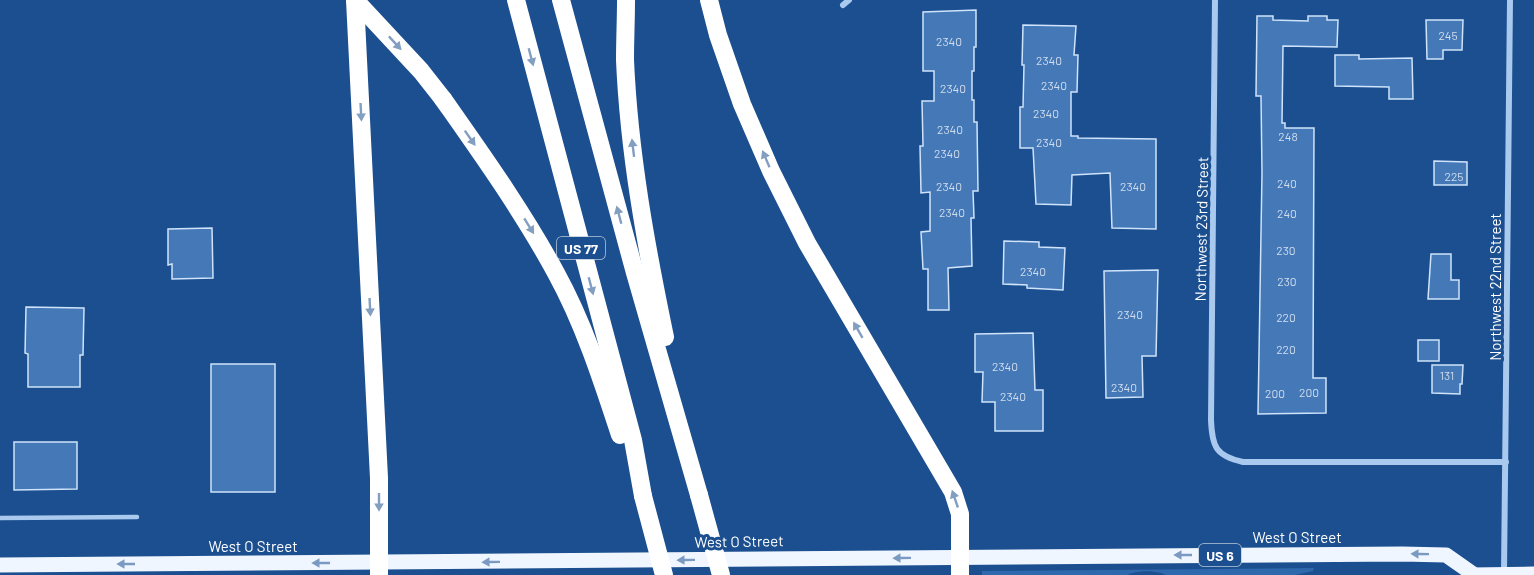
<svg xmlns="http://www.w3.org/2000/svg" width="1534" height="575" viewBox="0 0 1534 575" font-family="Barlow,sans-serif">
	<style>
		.green { fill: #2e69ad }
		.building { fill: #4478b7; stroke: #cfe3fa; stroke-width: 1.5 }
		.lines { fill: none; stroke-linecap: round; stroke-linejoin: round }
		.service { stroke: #a9c9ee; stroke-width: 4.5 }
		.minor { stroke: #a9c9ee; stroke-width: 6 }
		.primary { stroke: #f0f6ff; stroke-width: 15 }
		.motorway { stroke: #fff; stroke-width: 18 }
		.motorway-bridge { stroke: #fff; stroke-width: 18 }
		.oneway { fill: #829ec1 }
		.oneway2 { fill: #7b9ac1 }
		.labels { text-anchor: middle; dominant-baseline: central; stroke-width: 6; stroke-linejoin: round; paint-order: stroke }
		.number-label { font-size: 12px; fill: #d0dded }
		.shield { fill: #1b4f8f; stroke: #bbcadd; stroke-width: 1.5 }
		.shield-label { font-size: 14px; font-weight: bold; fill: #fff }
		.street-label { font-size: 15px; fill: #fff; stroke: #1b4f8f }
	</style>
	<rect width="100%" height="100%" fill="#1b4f8f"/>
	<path class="green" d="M 1314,568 L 1313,571 L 1295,575 L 1166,575 C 1155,570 1138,570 1127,575 L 982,575 L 982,571 Z"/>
	<g class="building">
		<polygon points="976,10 976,47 974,47 974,71 972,71 972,100 974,100 974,122 977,122 978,191 973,191 974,218 971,218 972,266 948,268 949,310 928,310 928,269 923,269 921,232 930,231 930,192 921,193 920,146 923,146 922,101 934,101 934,71 923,71 923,12"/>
		<polygon points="1257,16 1273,16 1273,20 1308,21 1308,16 1327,16 1327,20 1338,20 1337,47 1283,46 1282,123 1285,123 1285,128 1314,128 1313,378 1326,378 1326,413 1258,414 1262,173 1261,96 1256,96"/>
		<polygon points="1426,20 1463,20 1462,50 1443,50 1443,59 1427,59"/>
		<polygon points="1023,25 1076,26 1074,55 1078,55 1077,92 1071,92 1071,136 1078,136 1078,138 1156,139 1156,229 1112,228 1110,173 1072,175 1071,205 1036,204 1033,148 1020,148 1020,107 1023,107 1024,65 1022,65"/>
		<polygon points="1335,55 1359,55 1359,59 1412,58 1413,99 1389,99 1389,87 1335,86"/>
		<polygon points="1434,161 1467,162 1467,185 1434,185"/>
		<polygon points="212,228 213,278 172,279 172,264 168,265 168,229"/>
		<polygon points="1004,241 1039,242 1039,247 1065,248 1063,290 1027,288 1027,285 1003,284"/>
		<polygon points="1431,254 1451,254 1451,280 1459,280 1459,299 1428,299"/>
		<polygon points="1158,270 1156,356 1142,356 1143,397 1106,398 1104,271"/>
		<polygon points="26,307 84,308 83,355 80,355 80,387 28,387 28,354 25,353"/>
		<polygon points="1033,333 1035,390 1043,390 1043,431 995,431 995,402 982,402 983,372 975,372 975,334"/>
		<rect x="1418" y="340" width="21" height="21"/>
		<rect x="211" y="364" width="64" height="128"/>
		<polygon points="1432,365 1463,365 1462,384 1460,384 1460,394 1432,393"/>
		<polygon points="14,442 77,442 77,489 14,490"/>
	</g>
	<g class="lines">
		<polyline class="service" points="0,518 137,517"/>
		<g class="minor">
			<path d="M 1215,0 L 1211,420 C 1212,447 1216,456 1243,462 L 1506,462"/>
			<polyline points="843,5 849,0"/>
			<polyline points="1504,573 1510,0"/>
		</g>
		<g class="primary">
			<polyline points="0,565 1402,554 1446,555 1473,574"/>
			<polyline points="1471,575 1534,574"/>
		</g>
		<g class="motorway">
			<polyline points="355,0 379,478 379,575"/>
			<polyline points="516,0 633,440 643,496"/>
			<polyline points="561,0 635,273 699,495"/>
			<path d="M 626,0 C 626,20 625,40 625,60 C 629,153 646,246 665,337"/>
			<polyline points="709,0 718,35 742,104 771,171 807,243 953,492 960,514 960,575"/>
			<path d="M 443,99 C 483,156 523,212 556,273 C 584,324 602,380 620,435"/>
		</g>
		<g class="motorway-bridge">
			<polyline points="355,0 421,71 443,99"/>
			<polyline points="699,495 721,575"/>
			<polyline points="643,496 664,575"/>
		</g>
	</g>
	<defs><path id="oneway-solid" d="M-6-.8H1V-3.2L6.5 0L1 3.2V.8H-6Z" transform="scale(1.5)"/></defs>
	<g class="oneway">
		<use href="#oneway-solid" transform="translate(395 43) rotate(47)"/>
		<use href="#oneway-solid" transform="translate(531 57) rotate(75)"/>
		<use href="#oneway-solid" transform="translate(361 112) rotate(87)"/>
		<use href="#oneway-solid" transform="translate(470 138) rotate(55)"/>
		<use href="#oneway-solid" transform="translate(633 148) rotate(-97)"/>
		<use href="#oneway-solid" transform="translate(766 159) rotate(-113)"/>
		<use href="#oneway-solid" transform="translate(619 215) rotate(-105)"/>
		<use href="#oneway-solid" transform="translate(529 226) rotate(58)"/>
		<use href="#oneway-solid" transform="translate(591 286) rotate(75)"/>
		<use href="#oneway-solid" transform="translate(370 307) rotate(87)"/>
		<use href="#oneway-solid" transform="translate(858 330) rotate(-120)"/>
		<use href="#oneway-solid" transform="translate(955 499) rotate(-109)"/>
		<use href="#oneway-solid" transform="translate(379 502) rotate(90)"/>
	</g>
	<g class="oneway2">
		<use href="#oneway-solid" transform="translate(1420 554) rotate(-179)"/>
		<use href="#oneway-solid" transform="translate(1183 555) rotate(180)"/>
		<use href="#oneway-solid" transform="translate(902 558) rotate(179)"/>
		<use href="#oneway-solid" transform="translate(686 560) rotate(179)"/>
		<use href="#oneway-solid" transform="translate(491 562) rotate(179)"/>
		<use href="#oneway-solid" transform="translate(321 563) rotate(180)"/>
		<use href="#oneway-solid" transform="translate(126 564) rotate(180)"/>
	</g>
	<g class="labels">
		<g class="number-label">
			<text x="1448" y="35">245</text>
			<text x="949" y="41">2340</text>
			<text x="1049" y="60">2340</text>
			<text x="1054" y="85">2340</text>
			<text x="953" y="88">2340</text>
			<text x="1046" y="113">2340</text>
			<text x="950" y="129">2340</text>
			<text x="1288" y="136">248</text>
			<text x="1049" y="142">2340</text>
			<text x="947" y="153">2340</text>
			<text x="1454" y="176">225</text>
			<text x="1287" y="183">240</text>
			<text x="949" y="186">2340</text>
			<text x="1133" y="186">2340</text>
			<text x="952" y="212">2340</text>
			<text x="1287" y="213">240</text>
			<text x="1286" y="250">230</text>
			<text x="1033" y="271">2340</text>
			<text x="1287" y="281">230</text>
			<text x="1130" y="314">2340</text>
			<text x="1286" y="317">220</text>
			<text x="1286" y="349">220</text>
			<text x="1005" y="366">2340</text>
			<text x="1447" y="375">131</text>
			<text x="1124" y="387">2340</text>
			<text x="1309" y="392">200</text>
			<text x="1275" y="393">200</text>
			<text x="1013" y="396">2340</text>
		</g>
		<g class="shield">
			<rect x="557" y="237" width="48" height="22" rx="4.5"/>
			<rect x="1199" y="544" width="42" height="22" rx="4.5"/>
		</g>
		<g class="shield-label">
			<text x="581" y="248">US 77</text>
			<text x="1220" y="555">US 6</text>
		</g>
		<g class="street-label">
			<text transform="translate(1201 229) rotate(-89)">Northwest 23rd Street</text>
			<text transform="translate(1495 287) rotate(-90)">Northwest 22nd Street</text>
			<text x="1297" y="537">West O Street</text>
			<text transform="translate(739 541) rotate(-1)">West O Street</text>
			<text x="253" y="546">West O Street</text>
		</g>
	</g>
</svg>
